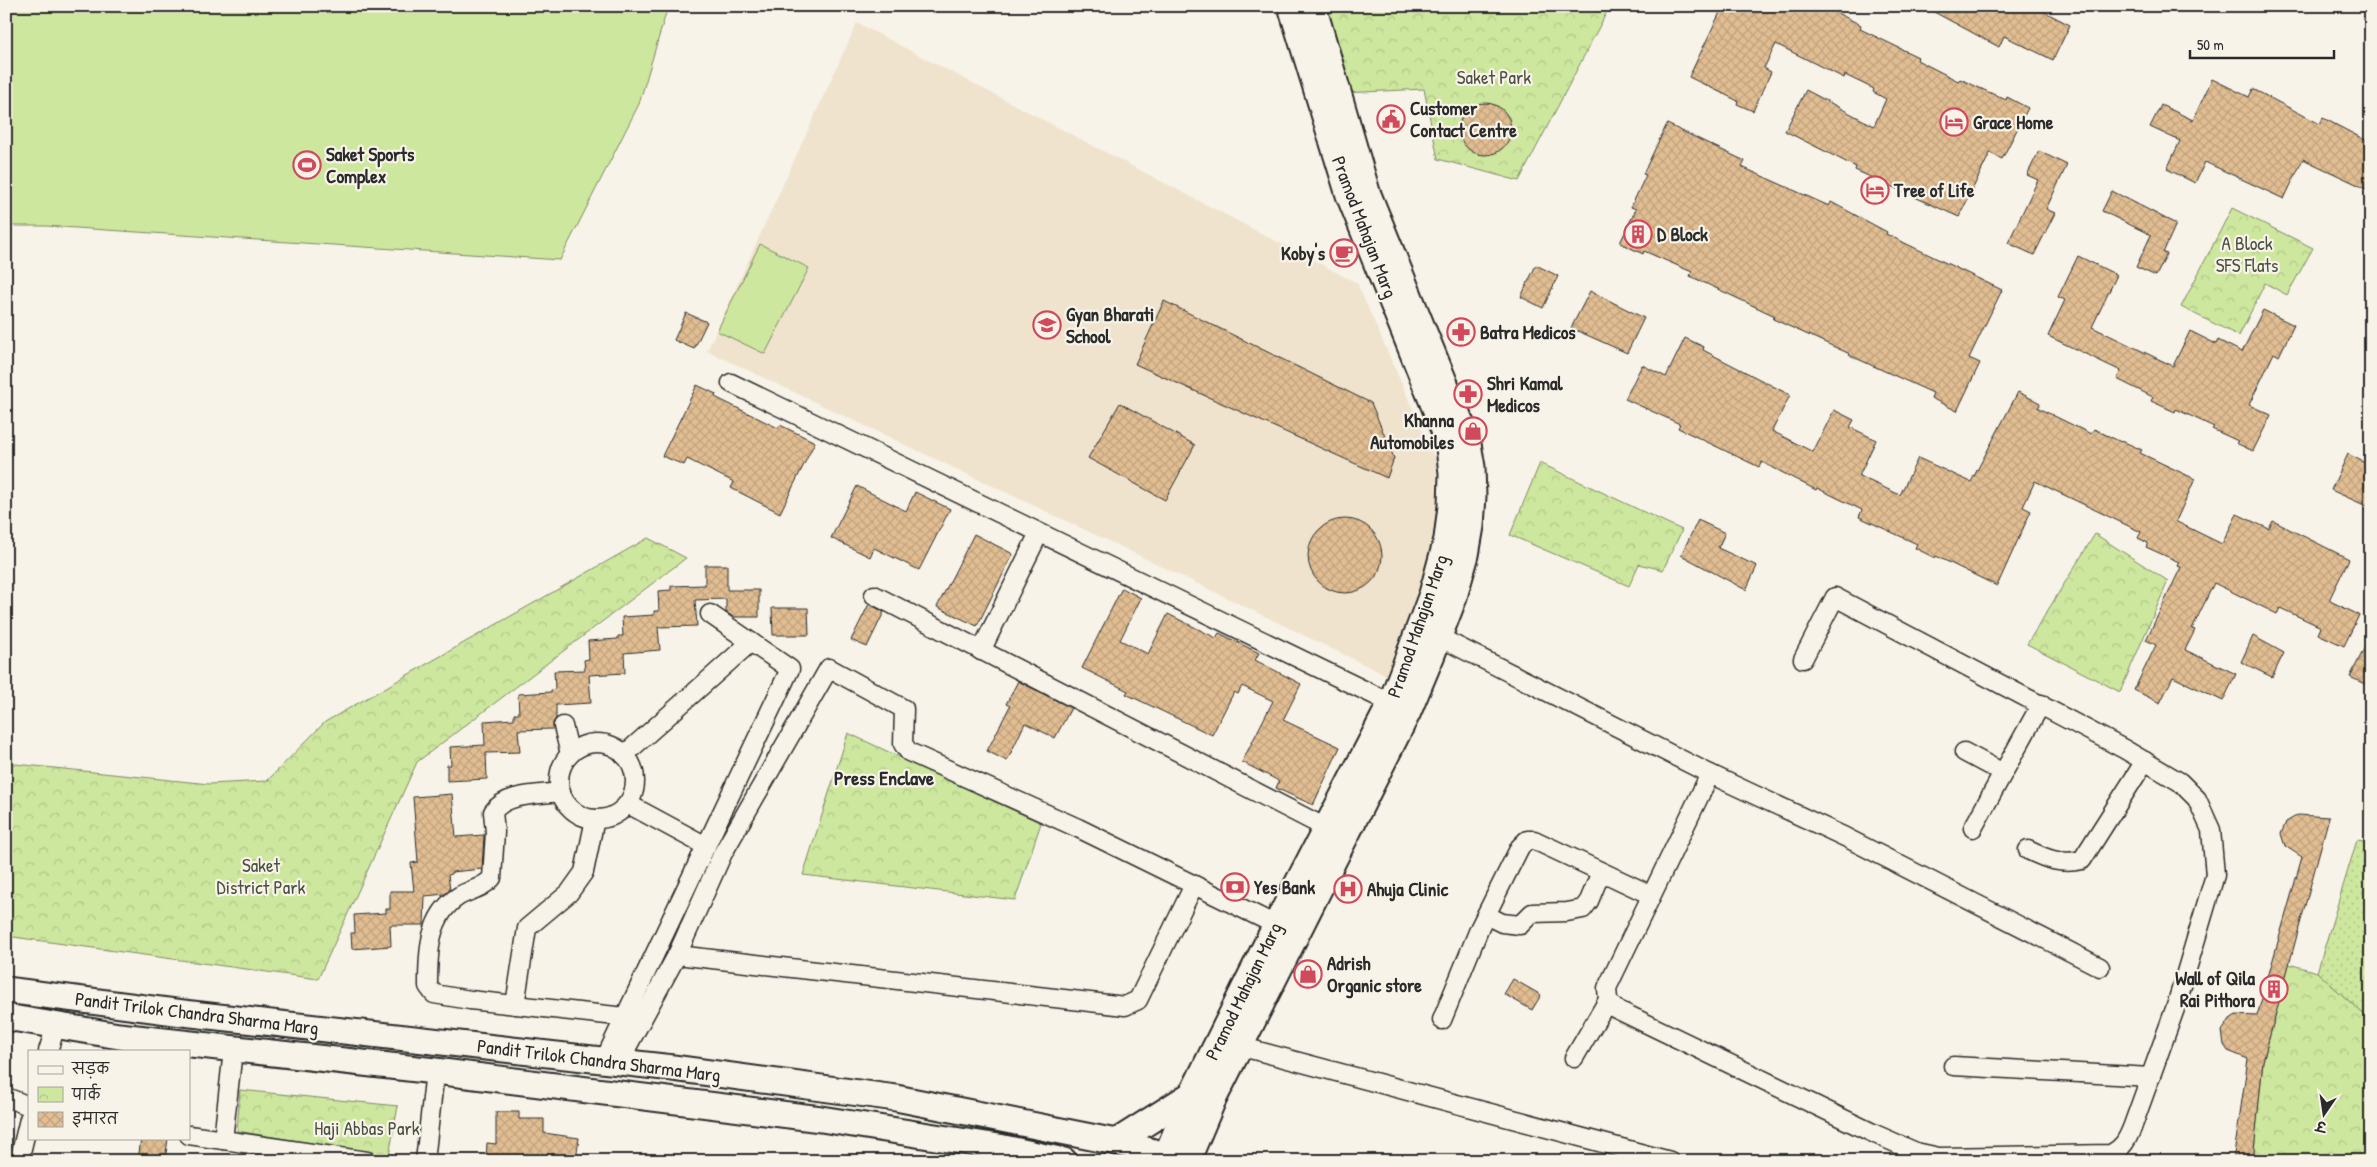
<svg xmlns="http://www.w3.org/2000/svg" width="2377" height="1167" viewBox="0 0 2377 1167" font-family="'Patrick Hand','Playpen Sans Deva',sans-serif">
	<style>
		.built { fill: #f0e3ce }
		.grass { fill: url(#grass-dots); stroke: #7c8964 }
		.park { fill: url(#park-crowns); stroke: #7c8964 }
		.pitch { fill: #cde79e; stroke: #7c8964 }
		.building { fill: url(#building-cross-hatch); stroke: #2b2b2b }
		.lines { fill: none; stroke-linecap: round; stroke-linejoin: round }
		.street-casing { stroke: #2b2b2b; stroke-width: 21 }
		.secondary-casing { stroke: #2b2b2b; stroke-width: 29 }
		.street { stroke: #f7f3e8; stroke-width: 18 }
		.secondary { stroke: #f7f3e8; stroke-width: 25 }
		.labels { text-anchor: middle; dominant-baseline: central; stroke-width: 4.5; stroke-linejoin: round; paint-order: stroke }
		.park-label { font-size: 19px; fill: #4b5142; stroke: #f7f3e8 }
		.poi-label { font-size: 19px; font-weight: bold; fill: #2b2b2b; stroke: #f7f3e8; text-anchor: start }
		.street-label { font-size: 19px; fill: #2b2b2b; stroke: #f7f3e8 }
		.neighbourhood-label { font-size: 20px; font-weight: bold; fill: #2b2b2b; stroke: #f7f3e8 }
	</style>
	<defs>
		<pattern id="grass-dots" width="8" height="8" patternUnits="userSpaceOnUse" patternTransform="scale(1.25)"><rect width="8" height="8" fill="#cde79e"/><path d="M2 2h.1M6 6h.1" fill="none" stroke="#b0c688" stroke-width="1.8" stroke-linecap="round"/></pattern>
		<pattern id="park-crowns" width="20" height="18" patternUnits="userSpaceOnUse" patternTransform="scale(1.25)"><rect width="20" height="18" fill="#cde79e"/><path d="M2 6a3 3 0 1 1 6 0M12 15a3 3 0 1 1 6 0" fill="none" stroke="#b0c688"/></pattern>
		<pattern id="building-cross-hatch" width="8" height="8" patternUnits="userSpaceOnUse" patternTransform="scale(1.25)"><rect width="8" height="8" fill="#e1bd92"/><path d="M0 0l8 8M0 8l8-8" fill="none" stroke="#c1a37e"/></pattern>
	</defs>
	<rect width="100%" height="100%" fill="#f7f3e8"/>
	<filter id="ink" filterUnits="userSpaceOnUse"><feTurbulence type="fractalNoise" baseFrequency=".02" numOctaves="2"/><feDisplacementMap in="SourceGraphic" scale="10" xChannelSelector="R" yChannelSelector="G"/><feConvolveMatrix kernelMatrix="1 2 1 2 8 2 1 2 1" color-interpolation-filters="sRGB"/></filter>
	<g filter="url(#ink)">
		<polygon class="built" points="857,23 1357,283 1436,461 1437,537 1421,595 1386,675 1138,555 707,351"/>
		<polygon class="grass" points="2357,840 2371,842 2371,1021 2317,972"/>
		<g class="park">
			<polygon points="1322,6 1610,6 1519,181 1438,159 1424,89 1343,93"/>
			<polygon points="2232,208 2313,248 2287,295 2265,283 2239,336 2181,307"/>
			<polygon points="1540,463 1682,530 1663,570 1639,564 1629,586 1510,535"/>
			<polygon points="2095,534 2168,581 2120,692 2027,644"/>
			<polygon points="648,538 686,558 417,762 318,979 6,936 6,763 209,784 267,781 325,722"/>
			<polygon points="848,733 1041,823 1015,900 803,875"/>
			<polygon points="2289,964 2317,972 2371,1021 2371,1161 2253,1161 2263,1061"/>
			<polygon points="240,1090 398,1106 389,1156 237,1131"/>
		</g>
		<g class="pitch">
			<polygon points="6,6 668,6 639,104 560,260 46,226 6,226"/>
			<polygon points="760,244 809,268 765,354 717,331"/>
		</g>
		<g class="building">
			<polygon points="1723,6 1823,6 1861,25 1860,29 1918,57 1917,60 1958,81 1960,79 2006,100 2007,97 2028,108 2002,159 1990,153 1959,217 1855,170 1856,167 1785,131 1806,90 1874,126 1886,99 1873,92 1874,89 1845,75 1844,78 1776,44 1764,68 1771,72 1753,111 1737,104 1738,101 1689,77"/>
			<polygon points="1923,6 2033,6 2070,25 2053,60 2004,36 1999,47"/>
			<polygon points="2212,79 2249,97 2253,89 2320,124 2323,118 2371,143 2371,191 2303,159 2284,199 2205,162 2195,183 2167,169 2180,141 2150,127 2161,105 2193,120"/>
			<circle cx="1485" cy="129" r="26"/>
			<polygon points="1667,124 1745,161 1742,167 1829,206 1831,202 1887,232 1886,234 2002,290 1969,358 1980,363 1957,411 1931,398 1933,393 1849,355 1850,354 1773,319 1775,316 1690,276 1692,272 1644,251 1643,254 1620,243 1636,209 1631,207 1646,175 1643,174"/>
			<polygon points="2039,151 2067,165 2046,209 2055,213 2034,255 2008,243 2038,180 2027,175"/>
			<polygon points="2112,191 2176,224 2163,253 2167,254 2156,276 2136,267 2151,235 2102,211"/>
			<polygon points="2078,256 2117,275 2092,327 2173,366 2190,331 2216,344 2218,340 2242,352 2263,310 2294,325 2279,356 2274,353 2249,405 2271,415 2253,451 2236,443 2238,441 2212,429 2214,427 2176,409 2175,412 2151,401 2153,397 2117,379 2121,371 2048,336 2065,300 2058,297"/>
			<polygon points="1536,265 1558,276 1543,308 1521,297"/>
			<polygon points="1590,291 1644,318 1627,353 1571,328"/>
			<polygon points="1164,301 1371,403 1394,458 1387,478 1135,364"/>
			<polygon points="686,313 707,322 694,349 674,340"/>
			<polygon points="1685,338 1704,347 1703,350 1790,395 1772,431 1813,452 1834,410 1854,420 1850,427 1876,440 1859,476 1900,495 1918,458 1971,482 2018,392 2040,403 2038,408 2091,434 2094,429 2121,442 2122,441 2142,450 2140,453 2195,479 2176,521 2177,522 2222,544 2237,514 2269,529 2273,521 2349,559 2330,598 2330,601 2359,615 2344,646 2318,634 2321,627 2280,608 2277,614 2214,583 2192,629 2195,630 2185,650 2236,674 2223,701 2173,677 2160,703 2134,690 2156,645 2146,640 2181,567 2177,566 2179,562 2146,547 2148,543 2138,538 2141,532 2035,481 2023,507 2031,511 1997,586 1936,556 1935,558 1915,548 1917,544 1859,517 1862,510 1817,488 1816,490 1762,462 1759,467 1678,428 1680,424 1625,399 1642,365 1666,377"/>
			<polygon points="697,385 716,394 715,397 778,428 780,425 815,442 780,513 731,488 734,482 687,459 684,465 662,456"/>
			<polygon points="1120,403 1195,445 1165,500 1088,458"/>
			<polygon points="2348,454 2371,466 2371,508 2331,490"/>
			<polygon points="857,486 906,511 915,492 950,509 919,570 874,548 870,557 831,538"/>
			<circle cx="1345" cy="556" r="37"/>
			<polygon points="1698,520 1725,533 1718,548 1757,566 1746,590 1681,555"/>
			<polygon points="974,534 1013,554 977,626 937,607"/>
			<polygon points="705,565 727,565 727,590 759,590 759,617 733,617 726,612 726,599 695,600 697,626 658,627 660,650 624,653 625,673 589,675 591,703 556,705 556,718 553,723 553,729 518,730 520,752 486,753 487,779 447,781 447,765 451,765 450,747 485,745 484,721 514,719 514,714 519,714 518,694 551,692 551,690 555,689 554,671 585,670 584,660 589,659 588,641 618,639 618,636 623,636 622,617 654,615 654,611 659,611 658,591 671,590 671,586 705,585"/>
			<polygon points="1122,588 1141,598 1120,640 1148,654 1168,614 1216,638 1219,633 1259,653 1255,660 1301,684 1283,720 1340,747 1313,805 1276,788 1279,781 1242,762 1273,701 1242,686 1238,694 1234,692 1212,735 1126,694 1128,691 1082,668"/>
			<polygon points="869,604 884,612 867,647 851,640"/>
			<polygon points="772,608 808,608 809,635 773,635"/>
			<polygon points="2371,635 2371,687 2350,677"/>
			<polygon points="2253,636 2284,653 2272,677 2241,662"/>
			<polygon points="1018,681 1071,708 1055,738 1025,723 1007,761 987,751 1010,706 1006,704"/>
			<polygon points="452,794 456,837 484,835 482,869 452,872 452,874 448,875 450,890 445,894 425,896 424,925 390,925 391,946 352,949 351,933 355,933 354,915 386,913 386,909 390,909 390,891 414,891 411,863 418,862 413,797"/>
			<polygon points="2298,815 2329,817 2263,1061 2253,1161 2233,1161 2248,1059 2228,1051 2224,1045 2222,1031 2230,1019 2236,1015 2257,1016 2302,857 2285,846 2281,834 2286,822"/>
			<polygon points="1513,979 1541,995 1532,1010 1504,994"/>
			<polygon points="496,1112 519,1112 519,1119 544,1119 544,1133 579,1138 576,1160 555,1157 555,1161 486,1161 487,1143 496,1144"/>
			<polygon points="141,1138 168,1138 165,1161 138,1161"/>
		</g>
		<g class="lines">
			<g class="street-casing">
				<g id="street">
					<polyline points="731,383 1401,708"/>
					<polyline points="874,595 1326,828"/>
					<polyline points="1429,632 1710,774 1845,837 2100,967"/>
					<polyline points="981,651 1039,533"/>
					<polyline points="563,726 570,754"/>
					<circle cx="597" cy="781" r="38"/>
					<polyline points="1964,752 2003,773"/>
					<polyline points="624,755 751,642"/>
					<path d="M 1710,774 L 1607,988 L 1608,1000 L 1614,1008 L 1875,1134 L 1916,1152 L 1939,1157 L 2111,1154 C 2123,1148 2127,1140 2132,1128 L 2176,1006 L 2215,875 L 2211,830 L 2197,799 L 2180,782 L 2124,749 L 1835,597 L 1803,659"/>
					<path d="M 561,792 C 539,795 506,793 493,812 L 495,832 L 492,878 C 482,889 471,889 459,896 C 428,916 428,953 428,986 L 434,994 L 470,1000 L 625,1017"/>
					<polyline points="1973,828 2041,704"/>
					<polyline points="706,846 790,669 710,614"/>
					<path d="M 2028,850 C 2046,859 2061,865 2082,860 L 2145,761"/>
					<polyline points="1486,915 1502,923 1520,925 1532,913 1567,912 1583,909 1589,901 1601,872"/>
					<polyline points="677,955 1125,1006 1138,1000 1194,885"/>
					<polyline points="515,1005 527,928 569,893 584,872 595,819"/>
					<polyline points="1442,1020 1480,927 1520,847 1527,840 1534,840 1651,895"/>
					<polyline points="1239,1046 1670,1161"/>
					<polyline points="48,1051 56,1026"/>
					<polyline points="1574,1058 1608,1000"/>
					<polyline points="604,1061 706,846 628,804"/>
					<polyline points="619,1062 677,955 723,853 829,668 904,709 903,744 909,752 1078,828 1276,925"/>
					<polyline points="1953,1066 2151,1077"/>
					<polyline points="6,1097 29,1106"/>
					<polyline points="189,1135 367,1161"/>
					<polyline points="223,1140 233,1050"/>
					<polyline points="19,1161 29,1119"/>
					<polyline points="425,1161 435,1071"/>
				</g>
			</g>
			<g class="secondary-casing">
				<g id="secondary">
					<polyline points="6,990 183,1013 673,1068 896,1098 1116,1142 1181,1159"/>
					<polyline points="6,1017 119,1036 435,1071 821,1119 999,1147 1064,1161"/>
					<polyline points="1116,1142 1192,1094"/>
					<polyline points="1164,1161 1192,1094 1276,925 1391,703 1432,594 1447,539 1451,506 1452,473 1448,440 1349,195 1291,6"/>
					<polyline points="1187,1161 1212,1102 1408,712 1431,657 1453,600 1466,555 1471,526 1473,496 1472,467 1467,438 1367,192 1313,6"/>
				</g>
			</g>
			<use href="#street" class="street"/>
			<use href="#secondary" class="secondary"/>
		</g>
	</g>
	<defs>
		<g id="civic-ring" transform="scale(1.4375)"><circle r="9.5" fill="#f7f3e8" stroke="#d1495b" stroke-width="1.5"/><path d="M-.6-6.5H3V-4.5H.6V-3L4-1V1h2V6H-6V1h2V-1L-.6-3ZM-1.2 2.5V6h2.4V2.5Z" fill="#d1495b"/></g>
		<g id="hotel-ring" transform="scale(1.4375)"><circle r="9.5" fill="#f7f3e8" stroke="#d1495b" stroke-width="1.5"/><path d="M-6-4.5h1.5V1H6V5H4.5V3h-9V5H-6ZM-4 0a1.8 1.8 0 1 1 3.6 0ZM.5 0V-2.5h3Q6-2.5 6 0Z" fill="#d1495b"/></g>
		<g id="stadium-ring" transform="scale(1.4375)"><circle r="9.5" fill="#f7f3e8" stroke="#d1495b" stroke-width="1.5"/><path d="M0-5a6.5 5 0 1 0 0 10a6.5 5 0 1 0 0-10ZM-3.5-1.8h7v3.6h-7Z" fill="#d1495b"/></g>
		<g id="building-ring" transform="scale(1.4375)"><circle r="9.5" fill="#f7f3e8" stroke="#d1495b" stroke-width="1.5"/><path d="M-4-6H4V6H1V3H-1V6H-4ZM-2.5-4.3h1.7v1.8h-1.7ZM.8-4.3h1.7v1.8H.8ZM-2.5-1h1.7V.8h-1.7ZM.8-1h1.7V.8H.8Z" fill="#d1495b"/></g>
		<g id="cafe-ring" transform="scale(1.4375)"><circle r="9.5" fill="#f7f3e8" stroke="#d1495b" stroke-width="1.5"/><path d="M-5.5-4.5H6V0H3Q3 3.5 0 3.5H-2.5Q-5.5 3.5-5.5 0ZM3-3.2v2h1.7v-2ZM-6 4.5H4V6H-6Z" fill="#d1495b"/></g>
		<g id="school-ring" transform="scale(1.4375)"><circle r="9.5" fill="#f7f3e8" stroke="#d1495b" stroke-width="1.5"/><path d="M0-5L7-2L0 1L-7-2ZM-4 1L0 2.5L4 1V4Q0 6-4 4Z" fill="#d1495b"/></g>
		<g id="pharmacy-ring" transform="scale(1.4375)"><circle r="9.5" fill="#f7f3e8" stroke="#d1495b" stroke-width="1.5"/><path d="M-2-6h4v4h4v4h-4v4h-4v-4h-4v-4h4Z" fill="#d1495b"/></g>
		<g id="shop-ring" transform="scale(1.4375)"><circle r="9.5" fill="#f7f3e8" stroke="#d1495b" stroke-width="1.5"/><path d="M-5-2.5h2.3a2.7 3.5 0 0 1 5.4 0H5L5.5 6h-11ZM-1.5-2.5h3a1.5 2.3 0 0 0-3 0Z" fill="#d1495b"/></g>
		<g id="bank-ring" transform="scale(1.4375)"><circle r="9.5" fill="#f7f3e8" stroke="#d1495b" stroke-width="1.5"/><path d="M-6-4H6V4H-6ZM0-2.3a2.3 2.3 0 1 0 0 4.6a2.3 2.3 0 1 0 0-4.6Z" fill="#d1495b"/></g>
		<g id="hospital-ring" transform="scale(1.4375)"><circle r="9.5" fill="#f7f3e8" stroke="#d1495b" stroke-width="1.5"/><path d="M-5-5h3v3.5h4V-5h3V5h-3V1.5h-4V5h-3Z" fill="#d1495b"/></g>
	</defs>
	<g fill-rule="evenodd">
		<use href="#civic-ring" x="1391" y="119"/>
		<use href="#hotel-ring" x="1954" y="122"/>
		<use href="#stadium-ring" x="307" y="165"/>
		<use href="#hotel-ring" x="1875" y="190"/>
		<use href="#building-ring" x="1638" y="234"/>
		<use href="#cafe-ring" x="1344" y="253"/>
		<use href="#school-ring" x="1047" y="325"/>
		<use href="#pharmacy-ring" x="1461" y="332"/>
		<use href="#pharmacy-ring" x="1468" y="394"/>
		<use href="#shop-ring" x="1473" y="431"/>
		<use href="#bank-ring" x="1235" y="887"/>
		<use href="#hospital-ring" x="1348" y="889"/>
		<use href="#shop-ring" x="1308" y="974"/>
		<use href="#building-ring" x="2274" y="989"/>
	</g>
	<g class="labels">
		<g class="park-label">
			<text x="1494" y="77">Saket Park</text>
			<text x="2247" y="243">A Block<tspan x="2247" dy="22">SFS Flats</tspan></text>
			<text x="261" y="865">Saket<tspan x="261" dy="22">District Park</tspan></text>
			<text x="367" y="1128">Haji Abbas Park</text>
		</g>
		<g class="poi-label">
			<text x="1410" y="108">Customer<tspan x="1410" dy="22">Contact Centre</tspan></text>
			<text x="1973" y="122">Grace Home</text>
			<text x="326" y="154">Saket Sports<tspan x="326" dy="22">Complex</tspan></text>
			<text x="1894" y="190">Tree of Life</text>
			<text x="1657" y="234">D Block</text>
			<text x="1325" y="253" text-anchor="end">Koby's</text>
			<text x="1066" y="314">Gyan Bharati<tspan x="1066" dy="22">School</tspan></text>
			<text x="1480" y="332">Batra Medicos</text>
			<text x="1487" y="383">Shri Kamal<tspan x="1487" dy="22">Medicos</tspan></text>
			<text x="1454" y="420" text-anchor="end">Khanna<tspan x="1454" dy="22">Automobiles</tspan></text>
			<text x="1254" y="887">Yes Bank</text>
			<text x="1367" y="889">Ahuja Clinic</text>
			<text x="1327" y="963">Adrish<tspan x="1327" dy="22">Organic store</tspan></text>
			<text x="2255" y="978" text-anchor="end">Wall of Qila<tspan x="2255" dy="22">Rai Pithora</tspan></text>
		</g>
		<g class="street-label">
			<text transform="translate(1365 227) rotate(69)">Pramod Mahajan Marg</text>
			<text transform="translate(1417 626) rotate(-71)">Pramod Mahajan Marg</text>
			<text transform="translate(1243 991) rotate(-64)">Pramod Mahajan Marg</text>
			<text transform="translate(197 1013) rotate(7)">Pandit Trilok Chandra Sharma Marg</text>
			<text transform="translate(599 1060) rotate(7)">Pandit Trilok Chandra Sharma Marg</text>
		</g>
		<g class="neighbourhood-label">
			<text x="884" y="777">Press Enclave</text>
		</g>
	</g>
	<rect width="2377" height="1167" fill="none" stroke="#f7f3e8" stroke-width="25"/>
	<rect x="12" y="12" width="2352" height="1142" fill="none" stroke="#2b2b2b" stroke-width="2" filter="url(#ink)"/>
	<rect x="28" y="1050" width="162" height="90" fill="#f7f3e8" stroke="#a5a39c"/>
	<rect x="38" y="1066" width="25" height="8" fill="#f7f3e8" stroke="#a5a39c"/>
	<text x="72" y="1074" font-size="15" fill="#2b2b2b">सड़क</text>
	<rect x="38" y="1087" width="25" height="15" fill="url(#park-crowns)" stroke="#a5a39c"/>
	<text x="72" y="1100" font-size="15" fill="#2b2b2b">पार्क</text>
	<rect x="38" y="1112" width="25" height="15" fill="url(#building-cross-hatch)" stroke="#a5a39c"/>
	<text x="72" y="1124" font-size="15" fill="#2b2b2b">इमारत</text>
	<g transform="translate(2324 1114) rotate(193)" stroke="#f7f3e8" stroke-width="4" paint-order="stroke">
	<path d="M0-4L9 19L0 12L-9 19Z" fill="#2b2b2b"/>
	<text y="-8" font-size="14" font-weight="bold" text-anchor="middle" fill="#2b2b2b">उ</text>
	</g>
	<path d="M2190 50v8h144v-8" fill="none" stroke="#2b2b2b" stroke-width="2.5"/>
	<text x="2197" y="50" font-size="15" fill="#2b2b2b" stroke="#f7f3e8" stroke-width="4" paint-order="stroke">50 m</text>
</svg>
